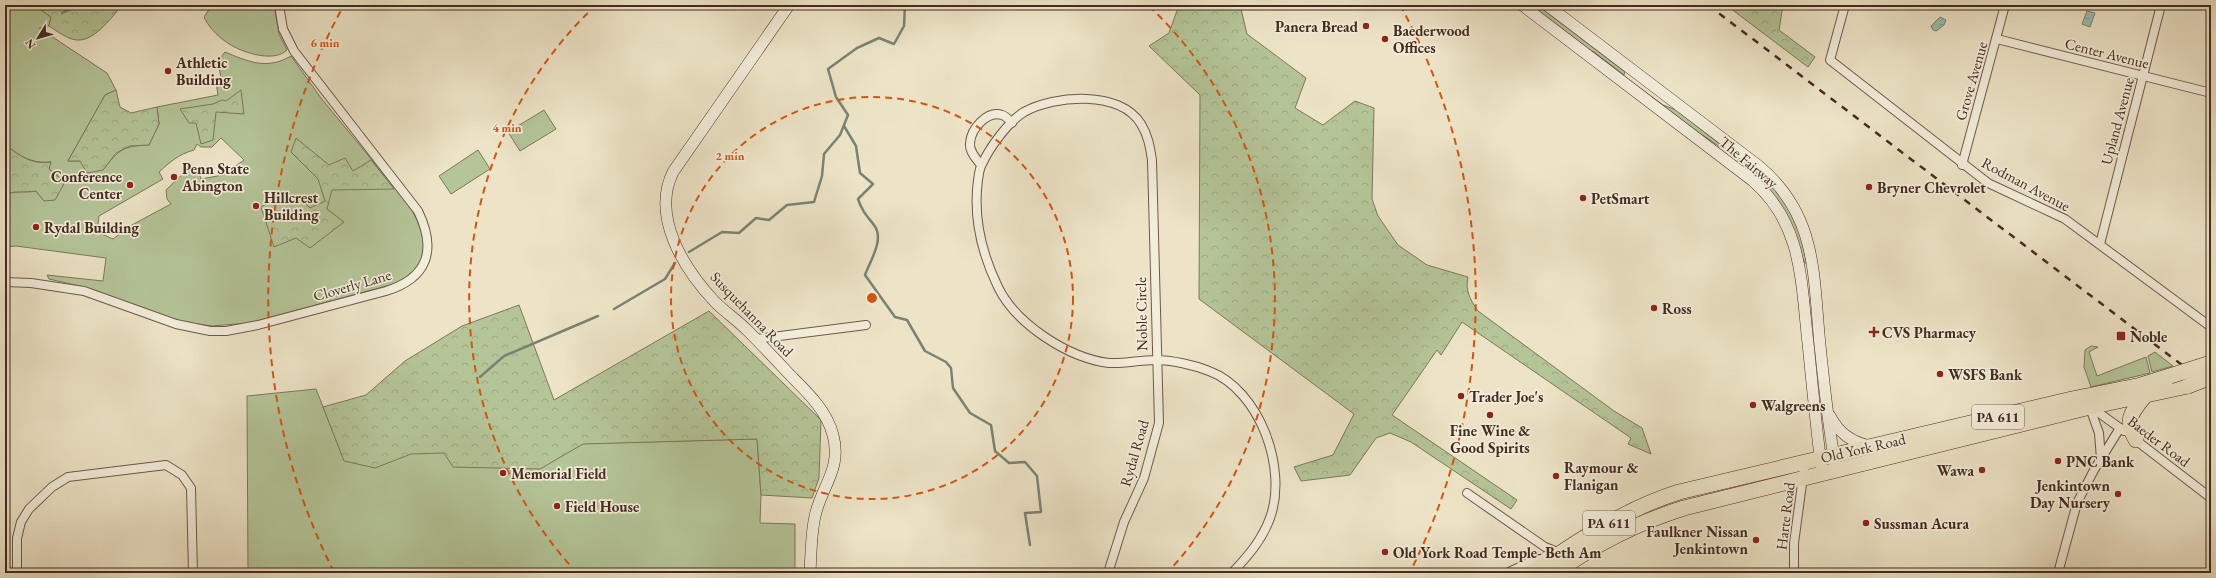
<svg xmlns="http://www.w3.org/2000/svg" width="2216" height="578" viewBox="0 0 2216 578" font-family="'EB Garamond',serif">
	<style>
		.grass { fill: #b4c598; stroke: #7c785c; fill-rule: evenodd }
		.forest { fill: url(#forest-crowns); stroke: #7c785c }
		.water { fill: url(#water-ripples); stroke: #778475 }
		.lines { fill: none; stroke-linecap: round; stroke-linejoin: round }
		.stream { stroke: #778475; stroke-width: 2.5 }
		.street-casing { stroke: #6e5949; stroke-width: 10 }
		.secondary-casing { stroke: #432b1f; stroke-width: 12 }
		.highway-casing { stroke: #432b1f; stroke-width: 16 }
		.street { stroke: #f3eddb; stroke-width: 8 }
		.secondary { stroke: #f3eddb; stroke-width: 11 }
		.highway { stroke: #ede4c7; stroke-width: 15 }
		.rail { stroke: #432b1f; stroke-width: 2.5; stroke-dasharray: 7 7; stroke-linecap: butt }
		.highway-bridge-casing { stroke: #432b1f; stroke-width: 16; stroke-linecap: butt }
		.highway-bridge { stroke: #ede4c7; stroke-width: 15 }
		.ring { fill: none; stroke: #d8540e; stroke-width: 2; stroke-dasharray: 7 5 }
		.poi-dot { fill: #8f2418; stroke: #f3eddb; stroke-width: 1.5 }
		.labels { text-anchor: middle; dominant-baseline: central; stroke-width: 3.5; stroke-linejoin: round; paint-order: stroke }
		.shield { fill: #f3eddb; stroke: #786557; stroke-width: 1 }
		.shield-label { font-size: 14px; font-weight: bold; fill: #432b1f }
		.poi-label { font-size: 15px; font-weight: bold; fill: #432b1f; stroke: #f3eddb; text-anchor: start }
		.street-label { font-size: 15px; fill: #432b1f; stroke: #f3eddb }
		.centre { fill: #d8540e; stroke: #f3eddb; stroke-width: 2 }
		.ring-label { font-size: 12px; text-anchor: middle; font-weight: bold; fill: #d8540e; stroke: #f3eddb; stroke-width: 3.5; stroke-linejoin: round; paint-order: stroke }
	</style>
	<defs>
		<pattern id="forest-crowns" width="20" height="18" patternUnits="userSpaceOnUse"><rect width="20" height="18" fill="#b4c598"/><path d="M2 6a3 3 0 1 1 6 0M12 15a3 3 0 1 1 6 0" fill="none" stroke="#9ca983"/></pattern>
		<pattern id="water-ripples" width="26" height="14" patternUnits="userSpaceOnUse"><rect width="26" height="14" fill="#9abfaf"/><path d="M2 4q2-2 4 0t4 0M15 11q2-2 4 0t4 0" fill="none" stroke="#7f9b8e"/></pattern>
	</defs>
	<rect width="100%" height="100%" fill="#ede4c7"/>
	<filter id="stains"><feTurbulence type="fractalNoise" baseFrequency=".005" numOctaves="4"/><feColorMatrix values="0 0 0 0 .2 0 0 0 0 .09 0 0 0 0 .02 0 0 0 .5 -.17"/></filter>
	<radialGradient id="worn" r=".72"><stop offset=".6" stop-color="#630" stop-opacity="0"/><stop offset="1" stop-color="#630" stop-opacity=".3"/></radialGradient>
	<g class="grass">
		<path d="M 5,5 L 34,5 L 51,17 L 49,26 L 39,28 L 107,73 L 116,90 L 105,95 L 68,161 L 80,161 L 103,170 C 119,149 123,146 149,145 L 159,124 L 157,107 L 218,95 L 216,82 L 222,81 C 219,70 217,61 225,52 C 249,62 267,70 291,56 L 321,98 L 408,204 C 428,236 434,265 394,284 L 249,323 L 212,326 L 177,321 L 84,287 L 49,279 L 47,275 L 103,281 L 106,258 L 16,246 L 5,247 L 5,195 C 14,190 25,193 36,191 L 44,201 L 65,182 L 48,168 L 51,162 C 31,164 21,156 5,145 ZM 221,138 L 244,160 L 223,175 L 201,179 L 198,170 L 194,167 L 187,170 L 166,190 L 167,199 L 171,204 L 130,226 L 113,239 L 97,232 L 99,216 L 163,179 L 159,172 C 170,162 179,154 194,150 L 197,144 L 201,147 L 212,147 Z"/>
		<path d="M 212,5 L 274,5 L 279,34 L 287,50 C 273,64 237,51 225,41 C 217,36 208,26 204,17 Z"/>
		<polygon points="1533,5 1537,5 1625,72 1624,75 1594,52 1582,48 1532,7"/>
		<polygon points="1637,86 1663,105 1676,110 1721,145 1720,147 1704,136 1694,133 1635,88"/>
		<polygon points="544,110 556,129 520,151 508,132"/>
		<polygon points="478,150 490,169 451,194 439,176"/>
		<path d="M 1739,159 C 1763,177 1786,196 1798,224 C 1802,236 1804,251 1807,263 L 1805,263 L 1800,254 L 1797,241 L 1735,163 Z"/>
		<polygon points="2091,346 2098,347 2089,352 2097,376 2146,357 2150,373 2091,387 2084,367 2085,350"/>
		<polygon points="2155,352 2173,366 2152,372 2148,356"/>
		<polygon points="316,389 340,450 757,439 761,495 760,523 795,524 795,573 248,573 247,396"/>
	</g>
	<g class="forest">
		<path d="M 34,5 L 122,5 C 113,16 96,39 80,40 C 69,41 57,31 49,26 L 51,17 Z"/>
		<path d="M 1179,5 L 1240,5 L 1247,34 L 1306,78 L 1295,108 L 1323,125 L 1355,101 L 1374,108 L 1372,199 L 1378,216 L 1398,245 L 1427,265 L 1468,277 C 1465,291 1470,299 1478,311 L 1614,411 L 1642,428 L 1651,454 L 1628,444 L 1631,438 L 1462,322 L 1441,355 L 1437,350 L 1392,415 L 1517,500 L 1511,509 L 1411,442 L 1390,433 L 1376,438 L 1350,475 L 1301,481 L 1294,467 L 1333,455 L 1354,414 L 1199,299 L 1200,95 L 1149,46 L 1169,33 Z"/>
		<polygon points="1726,5 1783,5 1779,30 1815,57 1808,67"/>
		<polygon points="116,90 120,107 131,113 157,107 159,124 149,145 130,146 116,153 103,170 87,173 80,161 68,161 105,95"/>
		<polygon points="241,90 244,114 216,112 213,140 201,144 196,123 189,123 180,109 213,104 222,100 226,101"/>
		<polygon points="296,138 329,165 345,158 353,171 371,160 394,189 332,190 327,209 344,222 310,248 296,238 274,247 261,207 271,201 298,196 310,208 325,201 318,179 291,152"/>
		<path d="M 5,145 C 21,156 31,165 51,162 L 49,169 L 65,182 L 55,200 L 44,201 L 36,191 C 25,193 14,190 5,195 Z"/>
		<polygon points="519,305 554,400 709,311 821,420 819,478 812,498 761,495 757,439 583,444 540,469 453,467 444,453 411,454 375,468 344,461 323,407 366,395 405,361 462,326"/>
	</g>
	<g class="water">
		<polygon points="2087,11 2095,13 2090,27 2082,24"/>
		<polygon points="1940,17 1946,20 1944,25 1936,31 1933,30 1931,26"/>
	</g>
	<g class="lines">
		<g class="stream">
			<polyline points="62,13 79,5"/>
			<path d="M 844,126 L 856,146 L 860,173 L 873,184 L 858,199 C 862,211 867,216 874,225 C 885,239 870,261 865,275 L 895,317 L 907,320 L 925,351 L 946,362 L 951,368 L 953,388 L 970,413 L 991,425 L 995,451 L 1009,463 L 1025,462 L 1037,476 L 1041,512 L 1025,513 L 1030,545"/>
			<polyline points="689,252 722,232 739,233 756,218 769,220 787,205 814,202 822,176 824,154 840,135 848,115 836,97 828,69 857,48 879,38 894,44 904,26 905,5"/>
			<polyline points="614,309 665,279 675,263"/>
			<polyline points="480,377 504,356 598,316"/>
		</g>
		<g class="street-casing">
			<g id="street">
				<polyline points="1845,5 1830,60 1988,183 2065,219 2211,327"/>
				<polyline points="1997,39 2211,93"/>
				<path d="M 981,165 C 976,159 969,151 970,143 C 971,129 987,110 1002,115 C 1006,116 1009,120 1012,123"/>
				<polyline points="1962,165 2005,5"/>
				<polyline points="2100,244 2161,5"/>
				<path d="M 5,282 L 31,283 L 84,291 L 176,324 L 210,331 L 226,331 L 258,325 L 386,291 C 428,278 437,250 418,211 L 294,51 L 283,29 L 279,5"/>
				<polyline points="756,339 866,325"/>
				<polyline points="2091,407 2124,431"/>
				<polyline points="2090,408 2099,433 2101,459"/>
				<polyline points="2133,438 2211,498"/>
				<polyline points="1467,493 1545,547 1560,553"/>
				<polyline points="17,573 17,538 21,522 29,509 52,487 68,477 166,465 182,475 191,488 193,573"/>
				<path d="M 1108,573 L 1124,522 L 1144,478 L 1159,423 L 1152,160 C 1150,147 1148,135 1141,124 C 1120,90 1055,95 1024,112 C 1008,122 990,147 982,164 C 979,169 979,175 978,180 C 973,217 982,254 998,287 C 1016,324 1068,358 1109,363 C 1124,364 1140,360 1155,360 C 1172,360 1194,365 1209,371 C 1260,390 1288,469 1270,518 C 1262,540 1248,556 1232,573"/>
				<polyline points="1507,573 1538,558 1550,555"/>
				<polyline points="1794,573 1794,543 1805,462"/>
				<polyline points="2058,573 2077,503 2094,470 2120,428"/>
			</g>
		</g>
		<g class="secondary-casing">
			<g id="secondary">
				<path d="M 789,5 L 673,172 C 651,217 684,269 715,302 C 725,312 737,320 747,330 C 762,345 777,361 791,376 C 808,393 827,411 833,435 C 842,469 822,485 815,516 C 811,534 811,554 810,573"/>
				<path d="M 1522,5 L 1753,181 C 1803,224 1801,283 1808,343 C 1812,384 1816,424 1821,465"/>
				<path d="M 1547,5 L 1760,167 C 1818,217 1813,275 1820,345 C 1824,384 1828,424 1835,463"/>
				<path d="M 1830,416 C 1839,433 1851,442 1870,446"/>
			</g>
		</g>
		<g class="highway-casing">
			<g id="highway">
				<path d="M 2136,440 C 2124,421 2131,413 2144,397"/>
				<path d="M 1531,573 C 1577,541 1625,509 1679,492 L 2072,399 L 2141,385 L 2170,376"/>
				<path d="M 1555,573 C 1595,544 1636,523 1684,508 L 2090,407 L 2188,386"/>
			</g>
		</g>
		<use href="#street" class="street"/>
		<use href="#secondary" class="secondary"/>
		<use href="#highway" class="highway"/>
		<polyline class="rail" points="1708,5 2211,387"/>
		<g class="highway-bridge-casing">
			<g id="highway-bridge">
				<polyline points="2170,376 2211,363"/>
				<polyline points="2188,386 2211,377"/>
			</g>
		</g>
		<use href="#highway-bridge" class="highway-bridge"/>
	</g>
	<g class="ring">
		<circle cx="872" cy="298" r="201"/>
		<path d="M577 573A403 403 0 0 1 595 6M1149 6A403 403 0 0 1 1167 573"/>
		<path d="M334 572A604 604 0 0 1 344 5M1400 5A604 604 0 0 1 1410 572"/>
	</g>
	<g class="poi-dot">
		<circle cx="1366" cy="26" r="4"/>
		<circle cx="1385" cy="39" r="4"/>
		<circle cx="168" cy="71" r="4"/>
		<circle cx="174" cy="177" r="4"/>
		<circle cx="130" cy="185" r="4"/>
		<circle cx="1869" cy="187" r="4"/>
		<circle cx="1583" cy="198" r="4"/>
		<circle cx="256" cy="206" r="4"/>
		<circle cx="36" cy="227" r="4"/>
		<circle cx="1654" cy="308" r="4"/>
		<path d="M1872 326h4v4h4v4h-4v4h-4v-4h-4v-4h4z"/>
		<rect x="2116" y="331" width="10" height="10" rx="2"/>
		<circle cx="1940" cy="374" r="4"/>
		<circle cx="1461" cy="396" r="4"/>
		<circle cx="1753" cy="405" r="4"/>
		<circle cx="1490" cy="415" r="4"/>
		<circle cx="2058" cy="461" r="4"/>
		<circle cx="1982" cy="470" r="4"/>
		<circle cx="503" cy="473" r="4"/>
		<circle cx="1556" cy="476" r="4"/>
		<circle cx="2118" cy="494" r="4"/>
		<circle cx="557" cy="506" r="4"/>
		<circle cx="1866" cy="523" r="4"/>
		<circle cx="1756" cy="540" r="4"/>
		<circle cx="1385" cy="552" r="4"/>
	</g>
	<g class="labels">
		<g class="shield">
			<rect x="1972" y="405" width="52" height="24" rx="3"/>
			<rect x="1583" y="511" width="52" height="24" rx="3"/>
		</g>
		<g class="shield-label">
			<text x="1998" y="417">PA 611</text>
			<text x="1609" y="523">PA 611</text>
		</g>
		<g class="poi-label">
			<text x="1358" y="26" text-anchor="end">Panera Bread</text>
			<text x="1393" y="30">Baederwood<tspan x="1393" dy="17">Offices</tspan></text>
			<text x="176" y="62">Athletic<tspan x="176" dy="17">Building</tspan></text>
			<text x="182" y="168">Penn State<tspan x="182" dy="17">Abington</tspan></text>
			<text x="122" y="176" text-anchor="end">Conference<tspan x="122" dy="17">Center</tspan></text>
			<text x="1877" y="187">Bryner Chevrolet</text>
			<text x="264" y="197">Hillcrest<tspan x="264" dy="17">Building</tspan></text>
			<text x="1591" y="198">PetSmart</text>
			<text x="44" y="227">Rydal Building</text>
			<text x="1662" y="308">Ross</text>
			<text x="1882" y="332">CVS Pharmacy</text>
			<text x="2130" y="336">Noble</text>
			<text x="1948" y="374">WSFS Bank</text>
			<text x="1469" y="396">Trader Joe's</text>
			<text x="1761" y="405">Walgreens</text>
			<text x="1490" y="430" text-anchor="middle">Fine Wine &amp;<tspan x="1490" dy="17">Good Spirits</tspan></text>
			<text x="2066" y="461">PNC Bank</text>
			<text x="1564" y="467">Raymour &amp;<tspan x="1564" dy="17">Flanigan</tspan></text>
			<text x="1974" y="470" text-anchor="end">Wawa</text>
			<text x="511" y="473">Memorial Field</text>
			<text x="2110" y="485" text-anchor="end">Jenkintown<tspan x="2110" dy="17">Day Nursery</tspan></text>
			<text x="565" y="506">Field House</text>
			<text x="1874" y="523">Sussman Acura</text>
			<text x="1748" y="531" text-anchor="end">Faulkner Nissan<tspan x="1748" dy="17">Jenkintown</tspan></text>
			<text x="1393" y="552">Old York Road Temple- Beth Am</text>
		</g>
		<g class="street-label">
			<text transform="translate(2107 53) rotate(14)">Center Avenue</text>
			<text transform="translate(1971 81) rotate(-74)">Grove Avenue</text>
			<text transform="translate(2117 121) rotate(-75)">Upland Avenue</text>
			<text transform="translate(1749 162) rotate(40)">The Fairway</text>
			<text transform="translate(2026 184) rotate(28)">Rodman Avenue</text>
			<text transform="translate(352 285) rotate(-16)">Cloverly Lane</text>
			<text transform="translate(752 314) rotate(46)">Susquehanna Road</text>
			<text transform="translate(1141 314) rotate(-91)">Noble Circle</text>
			<text transform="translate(2159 441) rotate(37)">Baeder Road</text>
			<text transform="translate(1863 448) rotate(-13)">Old York Road</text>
			<text transform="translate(1134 453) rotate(-74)">Rydal Road</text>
			<text transform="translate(1785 516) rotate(-83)">Harte Road</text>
		</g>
	</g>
	<circle cx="872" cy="298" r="6" class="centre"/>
	<g class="ring-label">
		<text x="325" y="47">6 min</text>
		<text x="507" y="132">4 min</text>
		<text x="730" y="160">2 min</text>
	</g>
	<rect width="2216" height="578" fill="none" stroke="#ede4c7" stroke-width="20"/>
	<rect x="6" y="6" width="2204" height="566" fill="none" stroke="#432b1f" stroke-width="2"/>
	<rect x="10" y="10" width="2196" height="558" fill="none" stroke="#432b1f"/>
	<g transform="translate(38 38) rotate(233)" stroke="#f3eddb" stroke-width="3" paint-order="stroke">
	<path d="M0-3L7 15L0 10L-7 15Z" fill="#432b1f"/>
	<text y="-6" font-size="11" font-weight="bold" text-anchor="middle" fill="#432b1f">N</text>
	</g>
	<rect width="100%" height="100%" filter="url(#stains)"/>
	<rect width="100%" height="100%" fill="url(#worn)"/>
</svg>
